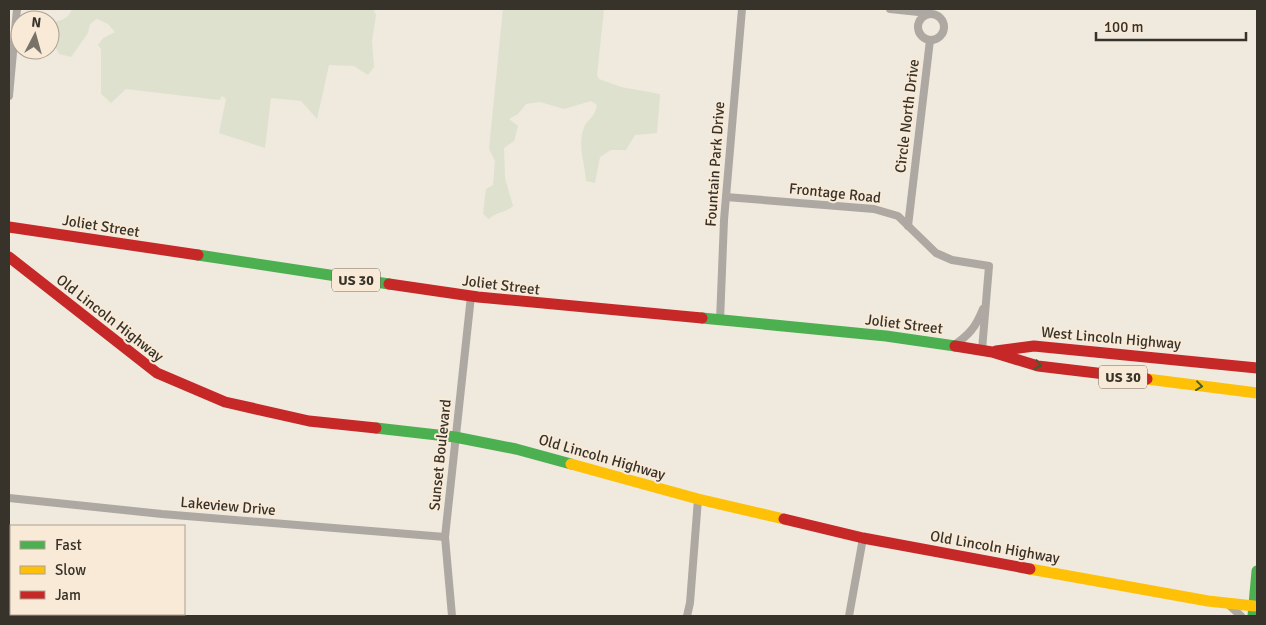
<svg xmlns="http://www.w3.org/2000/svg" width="1266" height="625" viewBox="0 0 1266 625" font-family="Signika,sans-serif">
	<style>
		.green { fill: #dee1ce }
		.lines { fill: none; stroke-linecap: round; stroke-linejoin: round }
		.street { stroke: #ada8a2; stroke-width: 8 }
		.fast { stroke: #4caf50; stroke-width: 11 }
		.slow { stroke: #ffc107; stroke-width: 11 }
		.jam { stroke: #c62828; stroke-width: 11 }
		.oneway { stroke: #3e5e37 }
		.labels { text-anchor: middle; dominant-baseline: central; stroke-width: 4; stroke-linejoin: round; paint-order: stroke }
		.shield { fill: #f8ead6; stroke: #71695e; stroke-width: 1 }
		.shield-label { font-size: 14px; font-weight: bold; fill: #37322a }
		.street-label { font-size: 15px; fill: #37322a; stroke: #f8ead6 }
	</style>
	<rect width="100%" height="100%" fill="#f0e9de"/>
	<g class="green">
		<path d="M 72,9 L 373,9 L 376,15 L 372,41 L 374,67 L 368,75 L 354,66 L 329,65 L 317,119 L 301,101 L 271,98 L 265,148 L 219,133 L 226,99 L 222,96 L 219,100 L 126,89 L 111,103 L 101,94 L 101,49 L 98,45 L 103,38 L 115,32 L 108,24 L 97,19 L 90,24 L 88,33 L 71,57 L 59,54 L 56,48 L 50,47 L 50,22 C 60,21 68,20 72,9 Z"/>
		<path d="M 503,9 L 604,9 L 597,75 L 599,79 L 621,87 L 660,94 L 657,133 L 635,135 L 626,150 L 611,150 L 600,157 L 595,183 L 586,181 C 585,163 577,145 584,128 C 588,117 594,120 597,105 L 591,101 L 564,109 L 540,102 L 526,104 L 518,114 L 509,119 L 518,126 L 514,141 L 504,148 L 505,178 L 513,206 C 505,213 496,212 489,219 L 483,214 L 486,189 L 493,185 L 495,161 L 489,149 Z"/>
	</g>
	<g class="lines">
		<g class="street">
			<polyline points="890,9 928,13"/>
			<circle cx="931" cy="27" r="13"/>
			<polyline points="9,96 17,9"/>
			<polyline points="726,197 874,209 898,216 936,253 952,260 989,266 982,350"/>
			<polyline points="908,226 930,40"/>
			<polyline points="720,321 724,220 742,9"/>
			<path d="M 953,346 C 969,335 976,327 983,309"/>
			<polyline points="9,498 162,514 445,537"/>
			<polyline points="1228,604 1241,616"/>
			<polyline points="452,616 445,537 471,296"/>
			<polyline points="687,616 690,603 698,499"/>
			<polyline points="849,616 863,538"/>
		</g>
		<g class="fast">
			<polyline points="198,255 389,284"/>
			<polyline points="702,318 886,336 955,346"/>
			<polyline points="376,428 455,437 516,449 571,464"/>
			<polyline points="1253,616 1257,571"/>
		</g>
		<g class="slow">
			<polyline points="1147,379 1257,393"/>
			<polyline points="571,464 698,499 784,519"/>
			<polyline points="1030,569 1208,601 1254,606"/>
		</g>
		<g class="jam">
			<polyline points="9,227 198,255"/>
			<polyline points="9,257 157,373 225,402 309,421 376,428"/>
			<polyline points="389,284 478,297 702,318"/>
			<polyline points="955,346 992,352 1038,366 1147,379"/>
			<polyline points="996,351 1034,346 1257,368"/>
			<polyline points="784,519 863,538 1030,569"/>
		</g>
	</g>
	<defs><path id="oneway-chevron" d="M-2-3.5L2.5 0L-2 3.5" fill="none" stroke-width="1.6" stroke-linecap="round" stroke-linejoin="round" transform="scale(1.25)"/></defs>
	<g class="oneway">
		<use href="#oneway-chevron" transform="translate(1038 365) rotate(12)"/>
		<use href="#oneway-chevron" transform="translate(1199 386) rotate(7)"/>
	</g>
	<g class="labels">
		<g class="shield">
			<rect x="332" y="268.5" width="48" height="23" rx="4"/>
			<rect x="1099" y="365.5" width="48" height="23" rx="4"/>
		</g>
		<g class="shield-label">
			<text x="356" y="280">US 30</text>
			<text x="1123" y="377">US 30</text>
		</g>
		<g class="street-label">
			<text transform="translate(907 116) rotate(-83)">Circle North Drive</text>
			<text transform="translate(715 164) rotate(-86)">Fountain Park Drive</text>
			<text transform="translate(835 193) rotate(6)">Frontage Road</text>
			<text transform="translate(101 226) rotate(9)">Joliet Street</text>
			<text transform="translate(501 285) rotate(7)">Joliet Street</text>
			<text transform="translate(110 318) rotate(38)">Old Lincoln Highway</text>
			<text transform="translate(904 324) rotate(7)">Joliet Street</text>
			<text transform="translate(1111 338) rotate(5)">West Lincoln Highway</text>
			<text transform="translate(440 455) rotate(-84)">Sunset Boulevard</text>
			<text transform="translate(602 457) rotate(16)">Old Lincoln Highway</text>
			<text transform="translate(228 506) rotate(5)">Lakeview Drive</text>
			<text transform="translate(995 547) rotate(10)">Old Lincoln Highway</text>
		</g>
	</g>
	<rect width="1266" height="625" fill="none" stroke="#37322a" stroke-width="20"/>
	<rect x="10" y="525" width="175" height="90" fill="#f8ead6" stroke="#aba091"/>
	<rect x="20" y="541" width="25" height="8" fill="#4caf50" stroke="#aba091"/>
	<text x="55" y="550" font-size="15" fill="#37322a">Fast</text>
	<rect x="20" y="566" width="25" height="8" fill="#ffc107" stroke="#aba091"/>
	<text x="55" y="575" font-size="15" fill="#37322a">Slow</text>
	<rect x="20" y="591" width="25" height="8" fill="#c62828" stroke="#aba091"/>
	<text x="55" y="600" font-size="15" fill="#37322a">Jam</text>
	<g transform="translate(35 35) rotate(6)"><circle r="24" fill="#f8ead6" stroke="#aba091"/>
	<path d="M0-4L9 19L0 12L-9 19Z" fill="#787269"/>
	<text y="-8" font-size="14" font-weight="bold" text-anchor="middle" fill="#37322a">N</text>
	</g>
	<path d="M1096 32v8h150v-8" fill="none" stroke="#37322a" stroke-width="2.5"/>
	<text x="1104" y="32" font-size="15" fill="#37322a" stroke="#f8ead6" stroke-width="4" paint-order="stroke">100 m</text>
</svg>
